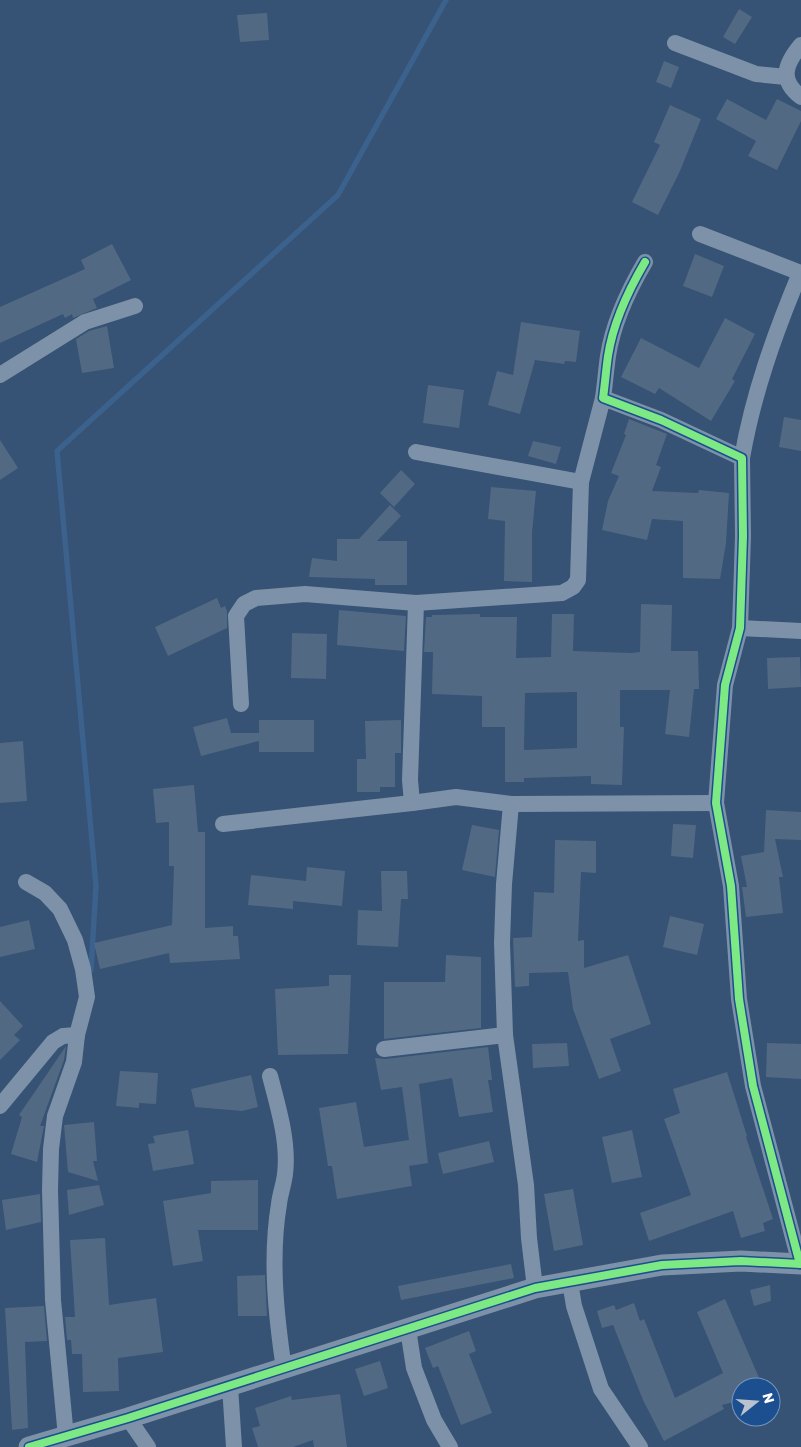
<svg xmlns="http://www.w3.org/2000/svg" width="801" height="1447" viewBox="0 0 801 1447" font-family="Rubik,sans-serif">
	<style>
		.lines { fill: none; stroke-linecap: round; stroke-linejoin: round }
		.stream { stroke: #3b618d; stroke-width: 5.5 }
		.building { fill: #526984; fill-rule: evenodd }
		.minor { stroke: #7d92a8; stroke-width: 16 }
		.tertiary { stroke: #7d92a8; stroke-width: 21 }
		.cycleway-casing { stroke: #1b4f8f; stroke-width: 11 }
		.cycleway { stroke: #7ce984; stroke-width: 8 }
	</style>
	<rect width="100%" height="100%" fill="#365274"/>
	<g class="lines">
		<polyline class="stream" points="91,970 96,886 57,451 338,195 446,0"/>
	</g>
	<g class="building">
		<polygon points="739,9 752,17 735,44 723,37"/>
		<polygon points="267,13 269,40 240,42 237,15"/>
		<polygon points="664,61 679,67 671,88 656,82"/>
		<polygon points="727,99 766,120 777,99 801,111 801,121 777,170 748,156 756,141 716,119"/>
		<polygon points="670,105 701,119 680,171 658,215 632,202 660,145 654,142"/>
		<polygon points="112,244 131,280 93,299 97,308 73,318 72,314 65,318 63,314 0,343 0,307 85,269 81,260"/>
		<polygon points="695,254 724,266 712,297 683,286"/>
		<polygon points="725,318 755,334 732,379 735,381 711,421 659,388 655,394 621,377 641,338 699,368"/>
		<polygon points="521,322 580,331 576,362 565,361 564,364 535,360 520,414 488,405 497,371 513,375"/>
		<polygon points="107,326 114,368 82,373 76,339 89,331"/>
		<polygon points="428,385 464,390 459,428 423,423"/>
		<polygon points="784,417 801,420 801,451 779,447"/>
		<polygon points="629,419 667,434 656,465 661,467 652,491 698,493 699,490 729,493 726,543 720,579 683,578 683,521 652,519 647,540 602,530 608,501 619,476 611,473 626,435 624,434"/>
		<polygon points="0,440 18,468 0,480"/>
		<polygon points="533,441 561,447 556,464 528,456"/>
		<polygon points="401,470 415,484 394,507 380,493"/>
		<polygon points="491,487 536,491 532,533 532,582 504,581 505,521 488,519"/>
		<polygon points="390,505 401,516 377,541 407,541 407,585 375,585 375,579 309,577 312,558 337,561 337,539 359,539"/>
		<polygon points="217,598 221,608 225,606 227,611 227,628 168,656 155,627"/>
		<path d="M 641,604 L 672,605 L 671,651 L 698,651 L 699,689 L 694,689 L 689,737 L 665,734 L 670,690 L 620,690 L 620,727 L 624,727 L 622,785 L 591,784 L 591,776 L 524,778 L 524,782 L 505,782 L 505,727 L 482,727 L 482,696 L 432,694 L 433,652 L 424,652 L 426,617 L 432,617 L 432,615 L 480,614 L 480,617 L 517,617 L 516,658 L 551,657 L 552,614 L 574,614 L 573,651 L 632,653 L 640,652 ZM 577,692 L 577,748 L 524,750 L 525,693 Z"/>
		<polygon points="339,610 406,616 404,651 337,645"/>
		<polygon points="292,633 327,634 326,679 291,678"/>
		<polygon points="800,657 801,687 768,689 767,658"/>
		<polygon points="227,718 231,733 259,733 259,720 314,720 314,752 259,752 259,741 201,756 193,727"/>
		<polygon points="401,720 401,753 395,753 395,787 380,787 380,792 357,792 357,759 366,759 365,721"/>
		<polygon points="23,741 27,801 0,803 0,743"/>
		<polygon points="194,785 198,832 205,832 205,928 233,926 233,936 238,936 240,959 170,963 169,953 100,969 94,943 172,925 174,866 169,866 169,822 156,823 153,789"/>
		<polygon points="766,810 801,812 801,840 775,839 783,877 779,877 783,913 746,917 742,887 747,887 741,856 764,852"/>
		<polygon points="673,824 696,825 693,858 671,856"/>
		<polygon points="472,825 499,830 495,877 462,870"/>
		<polygon points="555,840 596,841 596,873 581,872 578,941 584,940 584,968 628,955 651,1024 610,1039 621,1071 599,1079 573,1009 568,972 529,973 529,986 515,987 513,938 532,937 534,892 554,893"/>
		<polygon points="307,867 345,871 342,906 293,901 293,909 248,905 251,875 306,881"/>
		<polygon points="381,871 407,871 408,899 401,899 398,947 357,945 358,910 382,911"/>
		<polygon points="670,916 704,924 697,955 663,947"/>
		<polygon points="29,920 35,949 0,957 0,927"/>
		<polygon points="446,955 481,957 481,1028 384,1039 384,982 445,982"/>
		<polygon points="329,975 351,975 348,1054 278,1055 275,989 329,986"/>
		<polygon points="0,1001 23,1026 14,1035 20,1040 0,1060"/>
		<polygon points="567,1043 569,1066 533,1068 532,1044"/>
		<polygon points="767,1043 801,1044 801,1079 766,1077"/>
		<polygon points="66,1046 64,1060 40,1126 44,1126 37,1162 11,1154 22,1117 19,1115"/>
		<polygon points="488,1047 492,1080 488,1080 493,1112 459,1117 452,1078 419,1084 428,1163 409,1166 412,1186 337,1199 332,1166 328,1166 319,1108 356,1102 364,1147 409,1140 402,1087 381,1090 375,1058 385,1059"/>
		<polygon points="120,1071 158,1073 156,1104 139,1103 139,1108 116,1106"/>
		<polygon points="727,1072 747,1136 746,1137 773,1219 763,1223 765,1231 741,1238 733,1211 649,1241 640,1213 691,1195 664,1119 680,1113 673,1089"/>
		<polygon points="251,1075 258,1107 242,1111 195,1107 191,1089"/>
		<polygon points="94,1122 97,1161 93,1161 98,1181 68,1172 64,1125"/>
		<polygon points="188,1130 194,1164 153,1171 148,1144 155,1143 153,1136"/>
		<polygon points="632,1130 642,1177 612,1183 602,1137"/>
		<polygon points="489,1141 494,1162 443,1174 438,1153"/>
		<polygon points="258,1180 258,1230 198,1230 203,1261 173,1266 163,1201 211,1193 211,1181"/>
		<polygon points="99,1185 104,1205 69,1215 67,1190"/>
		<polygon points="573,1189 583,1245 554,1251 544,1194"/>
		<polygon points="40,1194 41,1222 6,1230 2,1200"/>
		<polygon points="105,1238 109,1305 156,1298 163,1352 118,1358 119,1391 83,1392 82,1354 72,1354 71,1340 67,1340 65,1317 75,1317 70,1240"/>
		<polygon points="511,1264 514,1278 401,1300 398,1286"/>
		<polygon points="265,1275 267,1316 238,1316 237,1276"/>
		<polygon points="770,1285 771,1301 754,1306 750,1290"/>
		<polygon points="725,1299 763,1387 741,1387 741,1400 722,1405 724,1409 664,1441 643,1400 613,1325 602,1328 597,1311 614,1305 616,1310 634,1303 640,1321 644,1319 675,1398 723,1373 697,1312"/>
		<polygon points="44,1306 47,1341 25,1342 28,1428 12,1430 5,1308"/>
		<polygon points="469,1331 476,1351 469,1354 492,1413 461,1425 438,1366 433,1368 425,1348"/>
		<polygon points="380,1361 388,1388 364,1396 355,1369"/>
		<polygon points="340,1394 347,1447 314,1447 313,1440 293,1447 258,1447 252,1428 260,1426 255,1408 291,1396 292,1400"/>
	</g>
	<g class="lines">
		<g class="minor">
			<polyline points="675,43 756,74 786,77"/>
			<path d="M 801,45 C 785,64 779,80 801,97"/>
			<polyline points="700,234 801,273"/>
			<path d="M 645,262 C 628,291 613,323 608,356 C 606,370 605,384 603,398 L 661,420 L 742,458 L 743,536 L 740,628 L 725,685 L 716,803 L 731,886 L 739,999 L 753,1086 L 800,1264"/>
			<polyline points="0,375 85,322 135,306"/>
			<polyline points="416,452 581,482"/>
			<path d="M 742,458 C 753,394 775,333 800,273"/>
			<polyline points="416,603 562,593 573,587 578,580 581,482 603,398"/>
			<polyline points="740,628 801,631"/>
			<polyline points="241,704 236,616 244,604 256,598 305,594 416,603 410,780 412,803 456,797 511,804 716,803"/>
			<polyline points="511,804 504,884 502,943 505,1035 526,1185 529,1238 535,1288"/>
			<polyline points="223,824 412,803"/>
			<polyline points="26,882 45,893 60,909 75,940 83,969 87,997 77,1035 74,1062 55,1116 51,1149 50,1190 53,1300 66,1437"/>
			<polyline points="384,1049 505,1035"/>
			<path d="M 270,1076 C 278,1107 289,1142 285,1174 C 284,1184 280,1194 279,1204 C 270,1258 276,1315 284,1369"/>
			<polyline points="0,1106 53,1042 63,1036 77,1035"/>
			<polyline points="570,1282 574,1306 601,1389 640,1447"/>
			<polyline points="408,1329 414,1368 434,1420 450,1447"/>
			<polyline points="230,1386 234,1447"/>
			<polyline points="128,1418 148,1447"/>
		</g>
		<polyline class="tertiary" points="29,1447 128,1418 535,1288 662,1265 741,1261 801,1264"/>
		<g class="cycleway-casing">
			<g id="cycleway">
				<path d="M 645,262 C 628,291 613,323 608,356 C 606,370 605,384 603,398 L 661,420 L 742,458 L 743,536 L 740,628 L 725,685 L 716,803 L 731,886 L 739,999 L 753,1086 L 800,1264"/>
				<polyline points="29,1447 128,1418 535,1288 662,1265 741,1261 801,1264"/>
			</g>
		</g>
		<use href="#cycleway" class="cycleway"/>
	</g>
	<g transform="translate(756 1402) rotate(73)"><circle r="24" fill="#1b4f8f" stroke="#7695bc"/>
	<path d="M0-4L9 19L0 12L-9 19Z" fill="#b9c2ce"/>
	<text y="-8" font-size="14" font-weight="bold" text-anchor="middle" fill="#ffffff">N</text>
	</g>
</svg>
